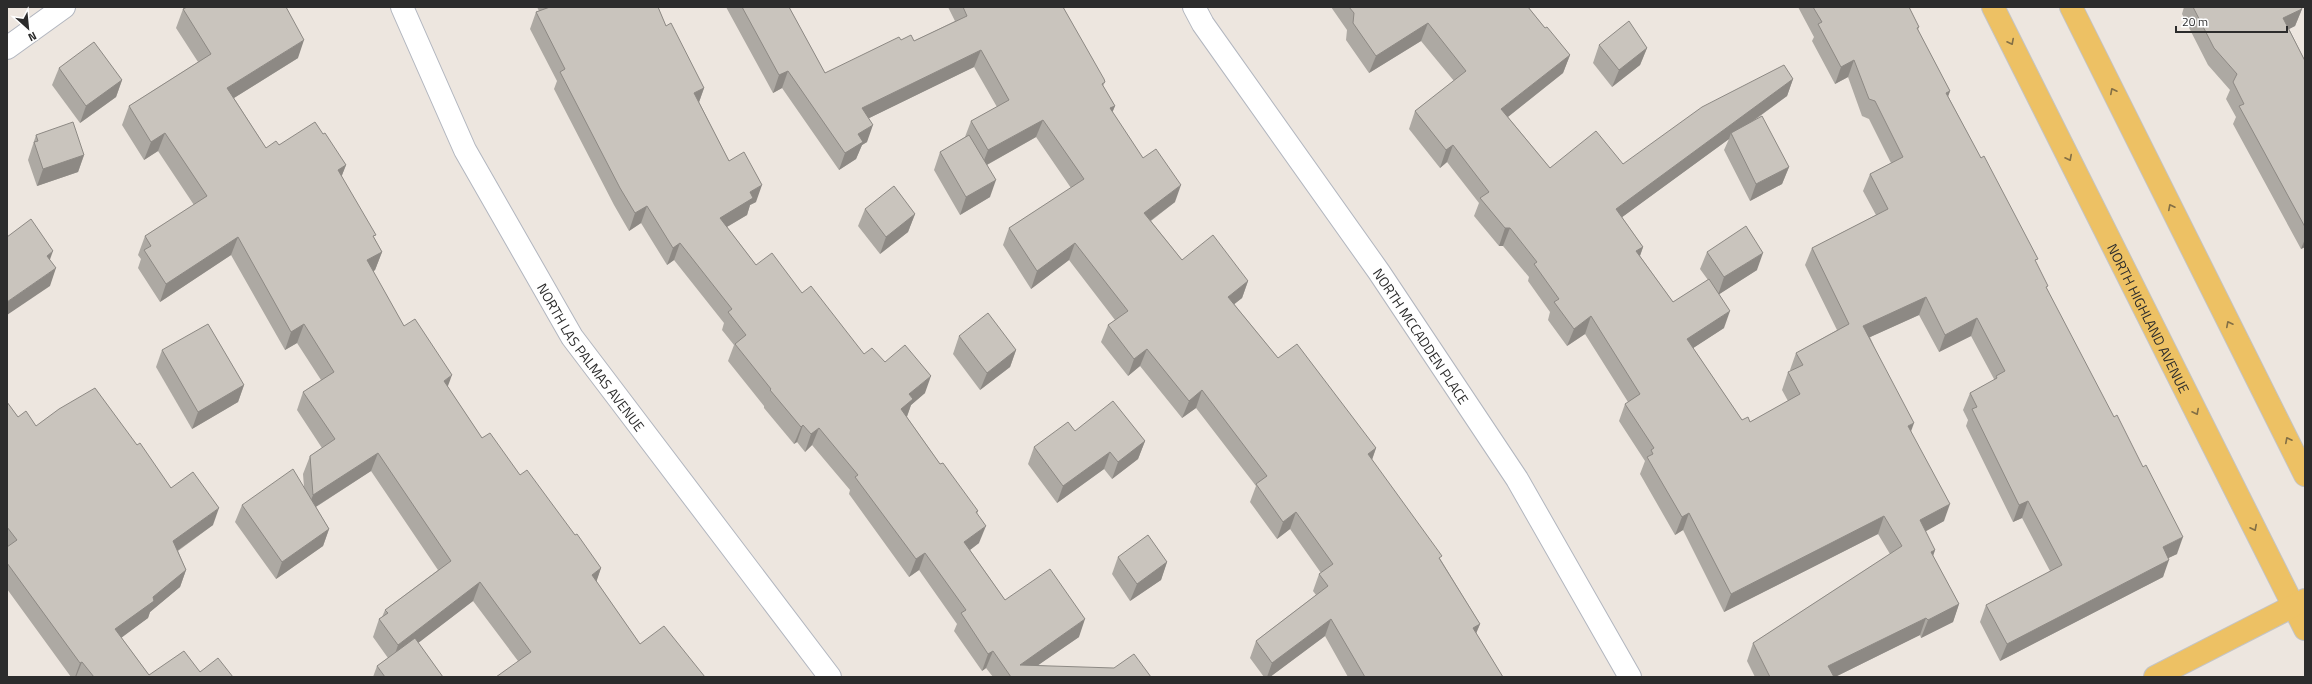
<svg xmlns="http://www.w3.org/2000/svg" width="2312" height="684" viewBox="0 0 2312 684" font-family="'Titillium Web',sans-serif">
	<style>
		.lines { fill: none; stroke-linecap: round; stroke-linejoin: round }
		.minor-casing { stroke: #b2b6bf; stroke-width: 24 }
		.major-casing { stroke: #c4c4c4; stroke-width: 24 }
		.minor { stroke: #fff; stroke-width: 22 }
		.major { stroke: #edc164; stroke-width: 22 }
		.wall { fill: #ada9a3 }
		.shaded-wall { fill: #8d8984 }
		.building { fill: #c9c4bd; stroke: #8d8984 }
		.oneway { stroke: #836f45 }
		.labels { text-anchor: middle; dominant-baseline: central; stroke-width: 3; stroke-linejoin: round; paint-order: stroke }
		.street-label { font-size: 14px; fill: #2c2c2c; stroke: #fff }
	</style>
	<rect width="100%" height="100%" fill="#ede6df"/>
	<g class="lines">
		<g class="minor-casing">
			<g id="minor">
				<path id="s1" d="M 402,7 L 465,150 L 572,337 L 830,677"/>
				<path id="s2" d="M 1194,7 L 1203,24 L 1379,272 L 1517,479 L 1630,677"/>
				<polyline points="7,48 64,7"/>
			</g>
		</g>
		<g class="major-casing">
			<g id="major">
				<path id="s3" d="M 1993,7 L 2305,629"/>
				<polyline points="2071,7 2305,475"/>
				<polyline points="2155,677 2305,600"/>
			</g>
		</g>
		<use href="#minor" class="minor"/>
		<use href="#major" class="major"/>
	</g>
	<g class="wall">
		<polygon points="537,7 658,7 666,26 704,88 699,102 729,161 756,202 750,205 747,215 727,227 756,265 802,293 864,354 885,362 925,393 911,405 907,417 940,464 978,511 977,514 979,543 970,550 1005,600 1079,637 1038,665 1151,677 993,677 986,668 982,671 954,631 957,624 919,570 909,577 849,494 850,490 812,445 805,452 797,442 794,444 764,408 764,406 728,361 734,345 722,330 724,323 674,260 667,265 641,223 629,231 614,205 554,89 557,81 530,29 536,12 539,11"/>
		<polygon points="726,7 789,7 825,73 901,40 914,41 955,21 948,7 1063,7 1105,82 1103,86 1115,106 1112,112 1143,158 1175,202 1151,221 1182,260 1248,281 1242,298 1234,304 1278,358 1376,448 1372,460 1441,560 1480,624 1476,633 1503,677 1348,677 1325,636 1270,677 1264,677 1250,658 1256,641 1316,595 1313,591 1319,574 1321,573 1290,529 1277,539 1250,502 1256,486 1196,408 1182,418 1140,366 1128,376 1101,342 1108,325 1115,320 1069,260 1031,289 1003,245 1009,228 1071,188 1036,137 987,165 990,197 960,215 934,170 940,152 965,137 971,121 997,107 974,67 869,118 867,142 862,145 856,159 839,170 782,88 773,93"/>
		<polygon points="1331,7 1528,7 1545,28 1570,55 1563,73 1508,117 1550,168 1623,164 1793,79 1787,96 1752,122 1789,167 1782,184 1750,201 1724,150 1729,139 1622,217 1643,247 1640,256 1673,302 1708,280 1700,269 1707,252 1757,270 1719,294 1724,328 1693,348 1742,420 1750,422 1788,401 1782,390 1788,372 1791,371 1790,370 1796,353 1837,330 1805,265 1812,248 1876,215 1863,191 1870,174 1891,163 1869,119 1862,116 1848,77 1835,84 1812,41 1814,37 1798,7 1909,7 1919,27 1918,30 1950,91 1948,96 2036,263 2047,289 2177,554 2168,558 2163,577 2000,661 1980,622 1986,605 2050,571 2022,518 2013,522 1966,426 1968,420 1963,410 1970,393 1994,380 1994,379 1971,336 1939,352 1919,315 1870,337 1911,431 1944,521 1925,531 1935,550 1933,556 1959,604 1953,622 1921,638 1920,635 1835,677 1755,677 1747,661 1753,643 1890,554 1878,534 1724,612 1683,530 1675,535 1640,474 1645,461 1619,421 1625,404 1628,402 1585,334 1567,346 1548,320 1550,312 1528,281 1529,277 1503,246 1499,246 1474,216 1479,203 1447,162 1440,168 1409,129 1415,111 1454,81 1421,41 1369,73 1346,40 1347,30"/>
		<polygon points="2184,7 2301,7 2302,9 2295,26 2289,29 2305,61 2305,247 2301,249 2233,124 2236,117 2226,99 2230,90 2208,65 2182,14"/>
		<polygon points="183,9 298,58 234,98 266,148 323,134 346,165 341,177 382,252 375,270 373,272 404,326 448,387 482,438 520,475 575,535 601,568 596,581 640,644 705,677 518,661 473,601 418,643 443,677 373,677 377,666 388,658 373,637 379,619 382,617 385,610 438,570 371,471 316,507 329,529 323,546 276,579 235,522 242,505 304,487 303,474 310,456 322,448 297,410 303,392 321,380 297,343 285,350 231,255 160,302 138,268 141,259 138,255 145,236 194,205 158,151 144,160 122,125 129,106 198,62 176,28"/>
		<polygon points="1599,45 1647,48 1640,65 1612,87 1593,63"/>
		<polygon points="59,68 122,80 116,97 80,123 52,85"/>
		<polygon points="36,135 84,155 78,172 37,186 28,160"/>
		<polygon points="865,209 915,214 908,232 880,254 858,226"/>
		<polygon points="959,336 1016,350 1010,367 980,390 953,354"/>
		<polygon points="162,350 244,385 238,402 192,429 156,367"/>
		<polygon points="7,402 18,417 36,426 137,445 171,488 213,525 178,551 186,570 180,587 150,612 148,618 121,637 149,675 200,672 233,677 71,677 7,589"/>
		<polygon points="1075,431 1145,441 1138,459 1112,479 1104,469 1057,503 1028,464 1034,447"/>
		<polygon points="1118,557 1167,562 1161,580 1130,601 1112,574"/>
	</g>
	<g class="shaded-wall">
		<polygon points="2302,9 2295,26 2277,35 2283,18"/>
		<polygon points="1428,23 1421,41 1369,73 1376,56"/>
		<polygon points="304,40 298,58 221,106 227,88"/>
		<polygon points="1647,48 1640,65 1612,87 1619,70"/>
		<polygon points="981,50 974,67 855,125 862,108"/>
		<polygon points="1570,55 1563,73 1495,127 1501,109"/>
		<polygon points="1854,60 1848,77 1835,84 1841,67"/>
		<polygon points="788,71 782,88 773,93 779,75"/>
		<polygon points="1793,79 1787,96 1732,136 1731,133 1729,139 1610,226 1616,209"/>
		<polygon points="122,80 116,97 80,123 86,106"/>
		<polygon points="704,88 698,105 694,93"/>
		<polygon points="1950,91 1944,108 1946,93"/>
		<polygon points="1115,106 1108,123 1110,108"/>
		<polygon points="1043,120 1036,137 981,168 988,150"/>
		<polygon points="873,125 867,142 862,145 856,159 839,170 845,153 858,134"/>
		<polygon points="165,133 158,151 144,160 151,142"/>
		<polygon points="1453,145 1447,162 1440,168 1446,150"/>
		<polygon points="84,155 78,172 37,186 43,169"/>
		<polygon points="346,165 339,183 338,170"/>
		<polygon points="1789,167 1782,184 1750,201 1756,184"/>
		<polygon points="996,180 990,197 960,215 966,197"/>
		<polygon points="762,185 756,202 750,205 747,215 713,235 720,218 750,192"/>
		<polygon points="1181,185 1175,202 1138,230 1144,213"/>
		<polygon points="647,206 641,223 629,231 635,213"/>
		<polygon points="915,214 908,232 880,254 886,237"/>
		<polygon points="1505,228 1510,228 1503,246 1499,246"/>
		<polygon points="238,237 231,255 160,302 166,284"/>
		<polygon points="2305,239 2305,247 2301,249"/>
		<polygon points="680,243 674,260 667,265 673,248"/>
		<polygon points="1075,243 1069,260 1031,289 1037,271"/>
		<polygon points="1643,247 1637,264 1636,251"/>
		<polygon points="53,251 47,268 47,256"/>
		<polygon points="382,252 375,270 360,279 367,260"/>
		<polygon points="1763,253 1757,270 1718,295 1724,277"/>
		<polygon points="56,268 50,286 7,315 7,302"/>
		<polygon points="1248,281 1242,298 1222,314 1228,297"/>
		<polygon points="1926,297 1919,315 1857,343 1863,326"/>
		<polygon points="1730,311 1724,328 1681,356 1687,339"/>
		<polygon points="1591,316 1585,334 1567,346 1574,329"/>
		<polygon points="1977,318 1971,336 1939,352 1945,335"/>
		<polygon points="304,324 297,343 285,350 291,332"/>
		<polygon points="1147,349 1140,366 1128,376 1134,359"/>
		<polygon points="1016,350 1010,367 980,390 987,373"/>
		<polygon points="452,375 445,394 444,381"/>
		<polygon points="931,376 925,393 911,405 907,416 895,426 901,409 909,394"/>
		<polygon points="244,385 238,402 192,429 198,412"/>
		<polygon points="1202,390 1196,408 1182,418 1189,401"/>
		<polygon points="1914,423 1908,440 1908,426"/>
		<polygon points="803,425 797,442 794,444 801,427"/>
		<polygon points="819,428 812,445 805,452 811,434"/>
		<polygon points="1145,441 1138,459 1112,479 1118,462"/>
		<polygon points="1376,448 1370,465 1368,454"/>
		<polygon points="1110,452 1104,469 1057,503 1063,486"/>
		<polygon points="378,453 371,471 306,513 313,495"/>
		<polygon points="2028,501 2022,518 2013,522 2019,505"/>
		<polygon points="1950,504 1944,521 1914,538 1920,520"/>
		<polygon points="219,508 213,525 167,558 173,541"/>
		<polygon points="1296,512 1290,529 1277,539 1283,522"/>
		<polygon points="1689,513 1683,530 1675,535 1682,517"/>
		<polygon points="1884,516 1878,534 1724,612 1731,594"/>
		<polygon points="986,526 979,543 958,559 964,542"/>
		<polygon points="329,529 323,546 276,579 282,562"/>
		<polygon points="2183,537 2177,554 2156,564 2163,547"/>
		<polygon points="1935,550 1929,567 1931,552"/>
		<polygon points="925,553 919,570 909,577 916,559"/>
		<polygon points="2169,560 2163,577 2000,661 2007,644"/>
		<polygon points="1167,562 1161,580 1130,601 1137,584"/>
		<polygon points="601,568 595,586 592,575"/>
		<polygon points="186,570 180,587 150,612 148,618 109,647 115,629 153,597"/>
		<polygon points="480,582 473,601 392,663 398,645"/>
		<polygon points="1959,604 1953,622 1921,638 1928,620"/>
		<polygon points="1926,618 1920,635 1835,677 1824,677 1828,666"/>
		<polygon points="1085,619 1079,637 1021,677 1020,665"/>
		<polygon points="1331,619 1325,636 1270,677 1267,677 1272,663"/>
		<polygon points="1480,624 1473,641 1473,628"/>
		<polygon points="993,651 986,668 982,671 988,654"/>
		<polygon points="82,662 76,677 75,677 80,663"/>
	</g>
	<g class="building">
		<polygon points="187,7 286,7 304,40 227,88 266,148 276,141 279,145 315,122 323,134 325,133 346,165 338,170 376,235 373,236 382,252 367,260 404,326 415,319 452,375 444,381 482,438 490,433 520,475 527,470 575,535 577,534 601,568 592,575 640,644 664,626 705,677 496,677 531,652 480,582 398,645 379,619 388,613 385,610 451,561 378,453 313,495 310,456 335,439 303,392 334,372 304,324 291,332 238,237 166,284 144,250 151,246 145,236 207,196 165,133 151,142 129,106 211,54 183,9"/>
		<polygon points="550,7 658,7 666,26 671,23 704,88 694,93 729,161 744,152 762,185 750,192 753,198 720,218 756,265 772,253 802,293 811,286 864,354 872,348 885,362 905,345 931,376 909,394 913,399 901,409 940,464 943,463 978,511 976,512 986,526 964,542 1005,600 1050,569 1085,619 1020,665 1114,668 1134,654 1151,677 1011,677 993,651 988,654 961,613 966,610 925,553 916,559 855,477 858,475 819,428 811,434 803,425 801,427 770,390 771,389 735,344 746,335 728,312 732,309 680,243 673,248 647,206 635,213 620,188 560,72 565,69 536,12"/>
		<polygon points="742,7 789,7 825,73 899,37 901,40 911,35 914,41 967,16 963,7 1063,7 1104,79 1105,82 1102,84 1115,106 1110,108 1143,158 1156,149 1181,185 1144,213 1182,260 1213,235 1248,281 1228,297 1278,358 1297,344 1376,448 1368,454 1442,556 1439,558 1480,624 1473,628 1503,677 1365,677 1331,619 1272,663 1256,641 1328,586 1319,574 1333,564 1296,512 1283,522 1256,484 1267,476 1202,390 1189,401 1147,349 1134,359 1108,325 1128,311 1075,243 1037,271 1009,228 1084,179 1043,120 988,150 971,121 1009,100 981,50 862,108 873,125 858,134 863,142 845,153 788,71 779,75"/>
		<polygon points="1349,7 1528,7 1545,28 1547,27 1570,55 1501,109 1550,168 1596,131 1623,164 1702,107 1784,65 1793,79 1616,209 1643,247 1636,251 1673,302 1709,279 1730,311 1687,339 1742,420 1748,417 1750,422 1800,394 1788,372 1803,365 1796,353 1849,324 1812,248 1888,209 1870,174 1903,157 1875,101 1869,99 1854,60 1841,67 1818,24 1822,22 1813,7 1909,7 1919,27 1917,28 1950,91 1946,93 1981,158 1984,156 2038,259 2035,260 2048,286 2046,287 2114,417 2117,415 2143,467 2146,465 2183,537 2163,547 2169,560 2007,644 1986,605 2062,565 2028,501 2019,505 1972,409 1977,407 1970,393 1997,378 1996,376 2005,371 1977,318 1945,335 1926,297 1863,326 1914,423 1908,426 1950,504 1920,520 1935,550 1931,552 1959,604 1928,620 1926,618 1828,666 1834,677 1770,677 1753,643 1902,546 1884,516 1731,594 1689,513 1682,517 1647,457 1653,454 1651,450 1654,448 1625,404 1640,394 1591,316 1574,329 1554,302 1559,299 1534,264 1537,262 1510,228 1505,228 1480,198 1489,192 1453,145 1446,150 1415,111 1466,71 1428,23 1376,56 1353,23 1354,13"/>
		<polygon points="2193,7 2301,7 2302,9 2283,18 2305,61 2305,227 2239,106 2244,104 2233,82 2237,74 2214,48"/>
		<polygon points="1629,21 1647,48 1619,70 1599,45"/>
		<polygon points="94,42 122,80 86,106 59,68"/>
		<polygon points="1762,116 1789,167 1756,184 1731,133"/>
		<polygon points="73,122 84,155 43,169 34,142 38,141 36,135"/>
		<polygon points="969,135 996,180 966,197 940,152"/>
		<polygon points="894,186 915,214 886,237 865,209"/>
		<polygon points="31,219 53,251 47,256 56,268 7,302 7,237"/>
		<polygon points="1746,226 1763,253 1724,277 1707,252"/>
		<polygon points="988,313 1016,350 987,373 959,336"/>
		<polygon points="208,324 244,385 198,412 162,350"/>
		<polygon points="95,388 137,445 140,443 171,488 193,472 219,508 173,541 186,570 153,597 154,601 115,629 149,675 184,651 200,672 218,658 233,677 94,677 82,662 80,663 7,563 7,547 17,540 7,527 7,402 18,417 26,411 36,426 59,409"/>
		<polygon points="1113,401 1145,441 1118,462 1110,452 1063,486 1034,447 1068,422 1075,431"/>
		<polygon points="293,469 329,529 282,562 242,505"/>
		<polygon points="1148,535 1167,562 1137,584 1118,557"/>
		<polygon points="415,638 443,677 385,677 377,666"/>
	</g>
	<defs><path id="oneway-chevron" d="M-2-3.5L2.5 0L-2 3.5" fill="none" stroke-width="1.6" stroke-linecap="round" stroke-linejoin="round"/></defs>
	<g class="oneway">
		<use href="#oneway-chevron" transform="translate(2011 42) rotate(63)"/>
		<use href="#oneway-chevron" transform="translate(2113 91) rotate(-117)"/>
		<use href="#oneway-chevron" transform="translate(2069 158) rotate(63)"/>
		<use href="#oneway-chevron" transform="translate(2171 207) rotate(-117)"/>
		<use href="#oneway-chevron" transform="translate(2229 324) rotate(-117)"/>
		<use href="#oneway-chevron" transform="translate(2196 412) rotate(63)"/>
		<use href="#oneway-chevron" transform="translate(2288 440) rotate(-117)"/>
		<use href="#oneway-chevron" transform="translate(2254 528) rotate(63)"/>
	</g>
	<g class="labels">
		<g class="street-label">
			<text stroke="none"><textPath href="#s3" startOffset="348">NORTH HIGHLAND AVENUE</textPath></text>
			<text stroke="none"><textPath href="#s2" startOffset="400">NORTH MCCADDEN PLACE</textPath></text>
			<text stroke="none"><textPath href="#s1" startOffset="399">NORTH LAS PALMAS AVENUE</textPath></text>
		</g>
	</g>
	<rect width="2312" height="684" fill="none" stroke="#2c2c2c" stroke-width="16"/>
	<g transform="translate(28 28) rotate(153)" stroke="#ffffff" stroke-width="3" paint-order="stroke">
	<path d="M0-3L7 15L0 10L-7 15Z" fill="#2c2c2c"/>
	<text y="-6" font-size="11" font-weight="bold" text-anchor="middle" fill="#2c2c2c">N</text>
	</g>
	<path d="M2176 26v6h111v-6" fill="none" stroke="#2c2c2c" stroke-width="2"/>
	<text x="2182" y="26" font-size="12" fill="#2c2c2c" stroke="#ffffff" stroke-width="3" paint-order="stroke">20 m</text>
</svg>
